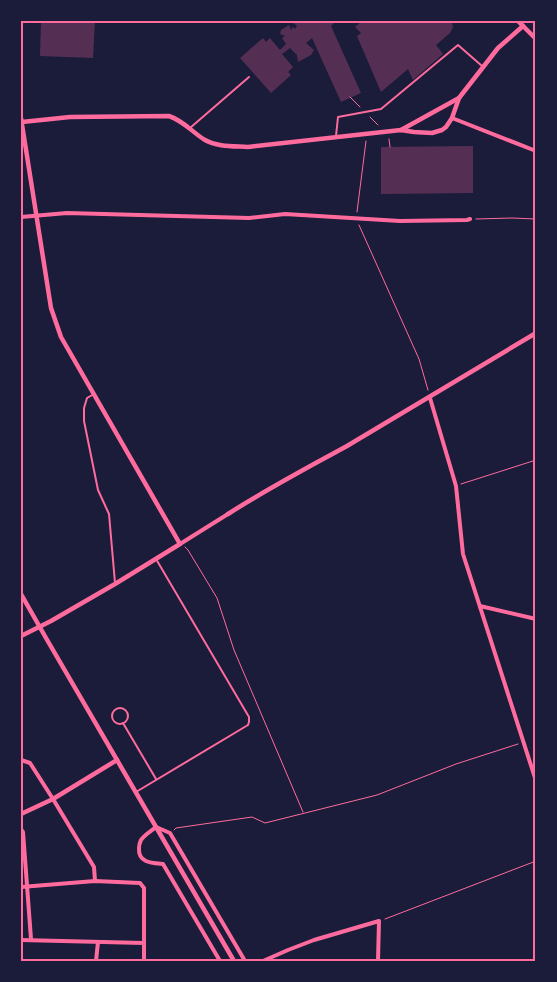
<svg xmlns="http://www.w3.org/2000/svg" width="557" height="982" viewBox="0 0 557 982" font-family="Barlow,sans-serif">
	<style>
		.building { fill: #542f53 }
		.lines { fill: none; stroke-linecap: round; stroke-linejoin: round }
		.path { stroke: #ff6b9d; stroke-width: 1 }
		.service { stroke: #ff6b9d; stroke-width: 2 }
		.minor { stroke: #ff6b9d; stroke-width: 4 }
		.tertiary { stroke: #ff6b9d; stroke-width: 4.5 }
		.neatline { fill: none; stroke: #ff6b9d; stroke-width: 2 }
	</style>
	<rect width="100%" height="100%" fill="#1b1b3a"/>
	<g class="building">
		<polygon points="41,21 95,21 93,58 40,56"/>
		<polygon points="291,21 336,21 331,26 361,93 341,102 312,38 306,43 314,50 311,55 298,62 297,55 290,48 282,54 293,67 288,72 291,75 271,93 240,58 263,38 266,42 270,38 280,50 286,44 282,38 285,36 280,34 281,30 289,25 291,30 293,27 295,29 297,26"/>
		<polygon points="362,21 452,21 453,27 450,33 436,45 443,54 413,80 408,69 381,92 357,36 361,33 355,27"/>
		<polygon points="473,146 473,193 381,194 381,147"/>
	</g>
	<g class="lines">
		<g class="path">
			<polyline points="350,97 360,107"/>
			<polyline points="370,117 378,125"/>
			<polyline points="389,139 390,147"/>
			<polyline points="357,212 366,141"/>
			<polyline points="476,219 512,218 536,219"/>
			<polyline points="359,225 419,359 428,390"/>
			<polyline points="461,484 536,460"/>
			<polyline points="185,547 188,550 217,598 234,650 303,812"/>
			<polyline points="174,830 176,828 252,817 265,823 377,795 456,764 518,744"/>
			<polyline points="385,919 536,861"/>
		</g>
		<g class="service">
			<polyline points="190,128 249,77"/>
			<polyline points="336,136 338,117 381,109 458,45 482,66"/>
			<polyline points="94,394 87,398 84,408 84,421 98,490 109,514 115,583"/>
			<circle cx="120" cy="716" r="8"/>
			<polyline points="123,723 156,779"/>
			<polyline points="136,792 248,725 249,722 249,717 156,559"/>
		</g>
		<g class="minor">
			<polyline points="452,118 536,151"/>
			<polyline points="21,217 67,213 249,218 285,214 400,221 467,220 470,219"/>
			<polyline points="430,398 456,486 463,554 536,781"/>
			<polyline points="180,544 228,514"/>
			<polyline points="480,606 536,619"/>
			<polyline points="21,760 30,763 53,799 94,867 95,881"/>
			<polyline points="21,829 23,832 31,939"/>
			<polyline points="21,887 95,881 140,883 144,888 144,961"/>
			<polyline points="21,940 144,943"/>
			<polyline points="96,961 98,942"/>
			<path d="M 220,961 L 163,864 C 152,863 138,863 139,848 C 139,847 140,842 141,840 C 144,835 151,831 156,827 L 170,833 L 245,961"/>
			<polyline points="263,961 288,950 314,940 379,921 378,961"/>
		</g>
		<g class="tertiary">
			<polyline points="518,21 536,39"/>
			<polyline points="21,118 51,308 61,337 180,544 115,584 51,621 21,636"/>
			<path d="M 22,122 L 70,117 L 169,116 C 184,121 193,133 205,140 C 217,147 235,146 248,147 L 401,130 L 414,132 L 432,133 L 442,130 L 446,127 L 452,118 L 459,98 L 498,48 L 523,26"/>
			<polyline points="401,130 459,98"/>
			<path d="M 228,514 C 267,489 307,468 347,446 C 410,409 473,371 536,333"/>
			<polyline points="21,594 46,638 234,961"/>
			<polyline points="21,814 53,799 117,760"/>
		</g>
	</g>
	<rect width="557" height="982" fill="none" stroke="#1b1b3a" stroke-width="45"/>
	<rect x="22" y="22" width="512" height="938" class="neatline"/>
</svg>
